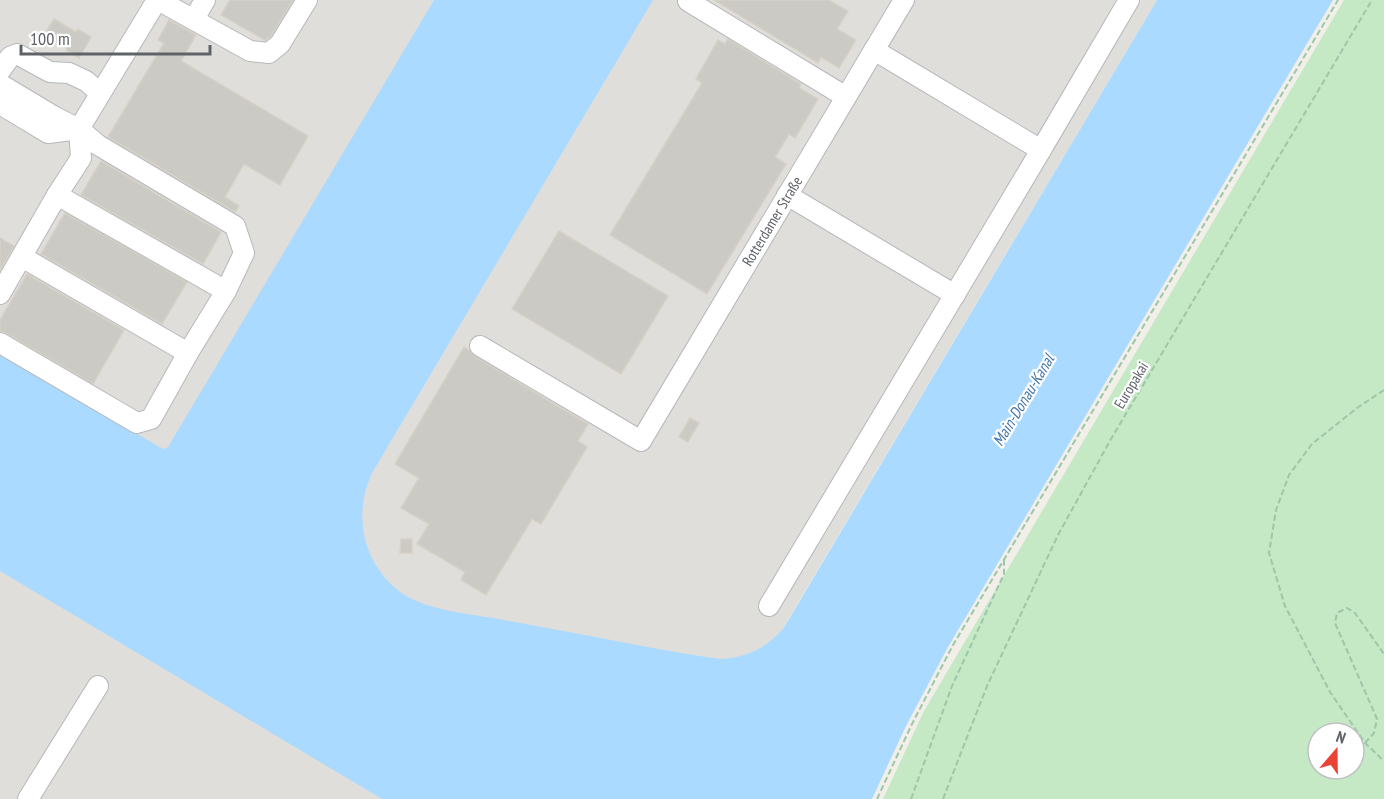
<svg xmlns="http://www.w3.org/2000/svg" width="1384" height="799" viewBox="0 0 1384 799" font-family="'PT Sans Narrow',sans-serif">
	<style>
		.industrial { fill: #e0deda }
		.green { fill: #c5e8c5; fill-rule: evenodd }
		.water { fill: #aadaff }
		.building { fill: #cccac5; stroke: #d6d1c6; stroke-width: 1.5 }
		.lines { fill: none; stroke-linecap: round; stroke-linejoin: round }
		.minor-casing { stroke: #b5b8bc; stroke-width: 22 }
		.path { stroke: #9cc7a9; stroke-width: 2; stroke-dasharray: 6 3; stroke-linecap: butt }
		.minor { stroke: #fff; stroke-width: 20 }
		.labels { text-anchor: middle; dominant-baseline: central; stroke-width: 4.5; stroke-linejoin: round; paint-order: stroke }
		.street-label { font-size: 15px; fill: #5f6368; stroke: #fff }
		.water-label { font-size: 16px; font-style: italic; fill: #4174aa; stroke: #fff }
	</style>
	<rect width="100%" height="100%" fill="#f1efe8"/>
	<polygon class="industrial" points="0,0 1157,0 790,616 691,799 0,799"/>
	<path class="green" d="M 1344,0 L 1384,0 L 1384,799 L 883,799 L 924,711 ZM 1318,733 L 1354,733 L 1354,769 L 1318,769 Z"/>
	<path class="water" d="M 434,0 L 653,0 L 372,473 C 352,515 363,566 403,594 C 427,610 470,614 499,619 C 545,628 591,636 637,645 C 665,650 694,656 722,659 C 748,657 766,648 783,629 L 1157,0 L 1333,0 L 948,647 L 906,726 L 872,799 L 382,799 L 0,571 L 0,352 L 161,448 L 164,449 L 168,447 Z"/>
	<g class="building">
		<polygon points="230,0 293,0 271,36 265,40 221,15"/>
		<polygon points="714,0 829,0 848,11 837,29 856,40 839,68 821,57 818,63"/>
		<polygon points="54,19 76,32 78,29 91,37 79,58 66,50 67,48 44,35"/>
		<polygon points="169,20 196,35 181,61 308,136 280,185 244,164 225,197 239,206 235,212 108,137 164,43 158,40"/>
		<polygon points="728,39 801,84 799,88 818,99 795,138 789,134 775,157 786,164 707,294 610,235 702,83 696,79 718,40 725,44"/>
		<polygon points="101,161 221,232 203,264 81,195"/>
		<polygon points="65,213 187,282 162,324 41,254"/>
		<polygon points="559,231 668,296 621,374 512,309"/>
		<polygon points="0,238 14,246 0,270"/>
		<polygon points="27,274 124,330 93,384 6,333 0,331 0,320"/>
		<polygon points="464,347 469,350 474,356 588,424 578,441 587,447 541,524 532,519 486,595 461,580 465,572 417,544 429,524 401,508 419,478 395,464"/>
		<polygon points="690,418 699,423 688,442 679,437"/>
		<polygon points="401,539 412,539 412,553 400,553"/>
	</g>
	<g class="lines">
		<g class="minor-casing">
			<g id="minor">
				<polyline points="158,0 250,51 269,53 280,44 307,0"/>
				<polyline points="688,1 846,97"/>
				<polyline points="194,19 205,0"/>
				<polyline points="874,50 1041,150"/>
				<polyline points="0,71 10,57 17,54 50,72 69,73 86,81 100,93"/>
				<polyline points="0,84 55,117 79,129 98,145 235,226 244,253 226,291 188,353 151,419 137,423 0,343"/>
				<polyline points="0,104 48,133 79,129"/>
				<polyline points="79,129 157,0"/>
				<polyline points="57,195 226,291"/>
				<polyline points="787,195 955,295"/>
				<polyline points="22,257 188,353"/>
				<polyline points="0,294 57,195 81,158 79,129"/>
				<polyline points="480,346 641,441 904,0"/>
				<polyline points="769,606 1041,150 1129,0"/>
				<polyline points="28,799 98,686"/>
			</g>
		</g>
		<g class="path">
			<polyline points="1384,390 1357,408 1312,444 1289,475 1276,510 1269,553 1285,606 1330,692 1365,743 1384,761"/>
			<polyline points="1365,743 1374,733 1377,719 1335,623 1337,613 1347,608 1355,613 1384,654"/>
			<polyline points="877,799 912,724 953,645 1338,0"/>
			<polyline points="911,799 952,686 1004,574 1004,559"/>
			<polyline points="943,799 987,686 1058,535 1111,439 1372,0"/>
		</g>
		<use href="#minor" class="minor"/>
	</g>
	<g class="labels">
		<g class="street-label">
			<text transform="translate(772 221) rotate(-59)">Rotterdamer Straße</text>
			<text transform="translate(1131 385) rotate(-59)">Europakai</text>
		</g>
		<g class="water-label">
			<text transform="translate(1023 400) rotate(-59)">Main-Donau-Kanal</text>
		</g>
	</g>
	<g transform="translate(1336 751) rotate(20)"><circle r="28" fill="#ffffff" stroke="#bfc1c3" stroke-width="1.5"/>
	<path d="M0-4.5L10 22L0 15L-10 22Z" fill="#ea4335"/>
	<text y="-9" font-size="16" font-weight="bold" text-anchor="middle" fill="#5f6368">N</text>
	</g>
	<path d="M21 45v9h189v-9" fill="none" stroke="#5f6368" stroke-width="3"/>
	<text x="30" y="45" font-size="18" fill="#5f6368" stroke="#ffffff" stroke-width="4.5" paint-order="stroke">100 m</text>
</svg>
